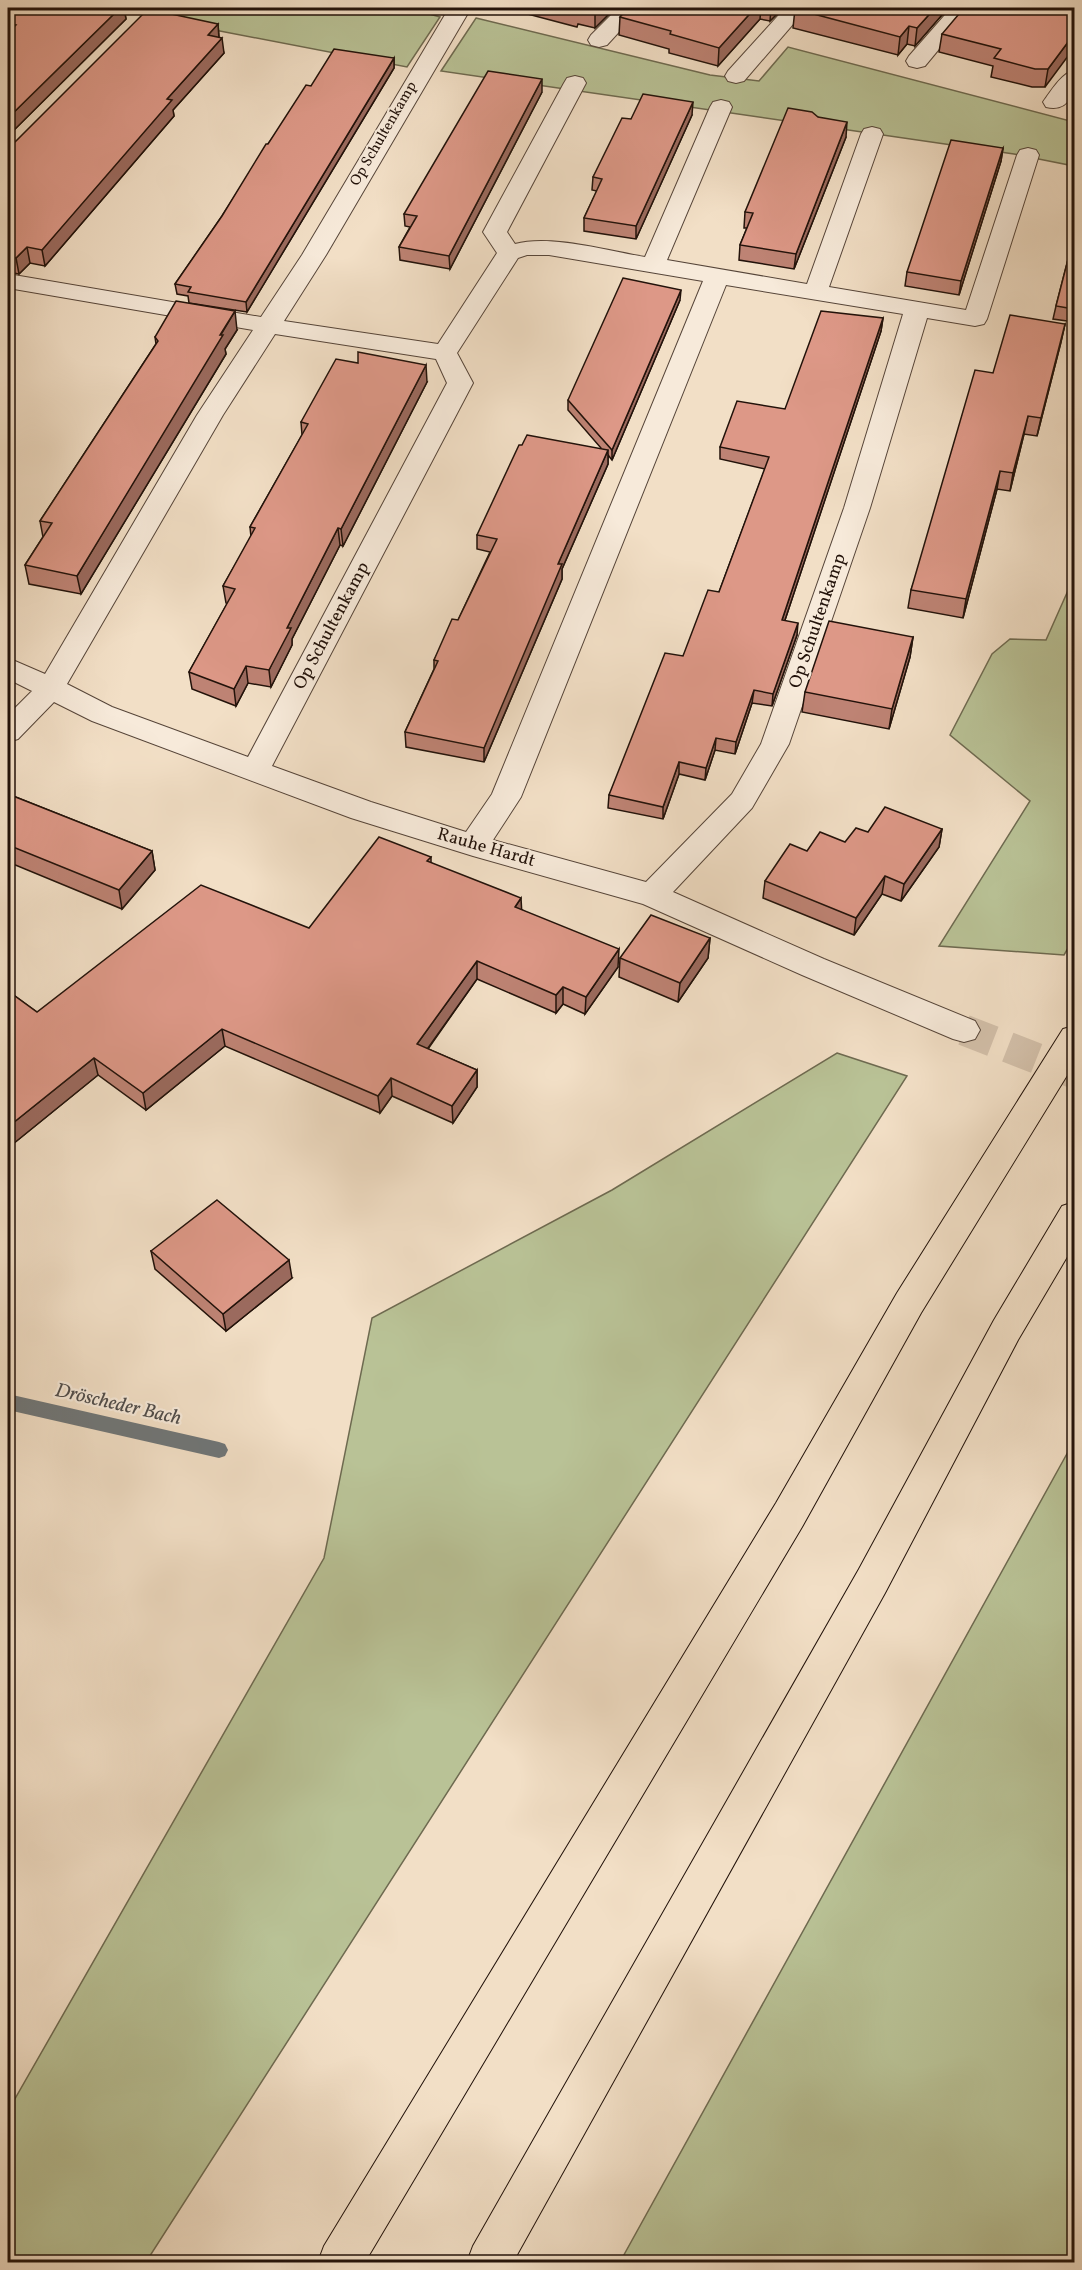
<svg xmlns="http://www.w3.org/2000/svg" width="1082" height="2270" viewBox="0 0 1082 2270" font-family="Vollkorn,serif">
	<style>
		.green { fill: #b9c296; stroke: #6e6a50; stroke-width: 1.5 }
		.lines { fill: none; stroke-linecap: round; stroke-linejoin: round }
		.stream { fill: #6f7678; fill-rule: evenodd }
		.minor-tunnel { stroke: #d3c0aa; stroke-width: 31; stroke-dasharray: 31 16; stroke-linecap: butt }
		.minor-casing { stroke: #564539; stroke-width: 2 }
		.highway-casing { stroke: #22120a; stroke-width: 2 }
		.minor { fill: #f7eada; fill-rule: evenodd }
		.highway { fill: #f2dfc6; fill-rule: evenodd }
		.wall { fill: #be8374; stroke: #22120a; stroke-width: 1.5 }
		.shaded-wall { fill: #9b6a5e; stroke: #22120a; stroke-width: 1.5 }
		.building { fill: #dd9887; stroke: #22120a; stroke-width: 1.5 }
		.labels { text-anchor: middle; dominant-baseline: central; stroke-width: 4.5; stroke-linejoin: round; paint-order: stroke }
		.far-street-label { font-size: 15px; fill: #22120a; stroke: #f7eada }
		.street-label { font-size: 18px; fill: #22120a; stroke: #f7eada }
		.water-label { font-size: 20px; font-style: italic; fill: #4f4c4a; stroke: #f7eada }
	</style>
	<rect width="100%" height="100%" fill="#f2dfc6"/>
	<filter id="stains"><feTurbulence type="fractalNoise" baseFrequency=".00333" numOctaves="4"/><feColorMatrix values="0 0 0 0 .2 0 0 0 0 .09 0 0 0 0 .02 0 0 0 .5 -.17"/></filter>
	<radialGradient id="worn" r=".72"><stop offset=".6" stop-color="#630" stop-opacity="0"/><stop offset="1" stop-color="#630" stop-opacity=".3"/></radialGradient>
	<g class="green">
		<polygon points="177,8 408,8 440,17 407,67 163,20"/>
		<polygon points="476,18 710,75 759,81 788,47 1074,122 1074,166 1014,154 441,71"/>
		<polygon points="1074,577 1074,938 1064,955 939,946 1030,801 950,735 992,654 1010,639 1046,640"/>
		<polygon points="837,1053 907,1076 146,2262 8,2262 8,2111 324,1558 372,1318 612,1190"/>
		<polygon points="1074,1441 1074,2262 620,2262"/>
	</g>
	<g class="lines">
		<polygon class="stream" points="8,1394 219,1442 225,1444 228,1450 225,1456 219,1458 8,1410"/>
		<polyline class="minor-tunnel" points="964,1030 1074,1073"/>
		<g class="minor-casing">
			<g id="minor">
				<path d="M 449,8 L 471,8 L 326,255 L 284,321 L 438,344 L 497,253 L 483,232 L 564,83 L 567,78 L 575,76 L 583,78 L 586,83 L 507,232 L 515,244 C 550,234 608,251 645,257 L 710,107 L 713,102 L 721,100 L 729,102 L 732,107 L 667,260 L 807,284 L 861,134 L 864,129 L 872,127 L 880,129 L 883,134 L 829,287 L 966,310 L 1017,155 L 1020,150 L 1028,148 L 1036,150 L 1039,155 L 987,319 L 984,324 L 975,326 L 927,318 L 870,508 L 789,744 L 752,808 L 673,892 L 824,959 L 975,1021 L 980,1030 L 975,1039 L 964,1042 L 953,1039 L 802,975 L 643,904 L 473,856 L 351,818 L 92,721 L 54,702 L 18,739 L 8,742 L 8,715 L 32,691 L 8,679 L 8,658 L 45,674 L 197,415 L 253,330 L 8,288 L 8,274 L 261,317 L 302,255 ZM 527,255 L 549,255 L 703,281 L 492,794 L 466,832 L 371,802 L 272,766 L 473,383 L 457,353 L 518,258 ZM 726,285 L 903,314 L 844,508 L 761,744 L 732,794 L 646,882 L 493,840 L 521,797 ZM 275,334 L 436,359 L 447,383 L 248,757 L 112,707 L 67,684 L 223,415 Z"/>
				<polygon points="618,8 641,8 607,45 599,47 591,45 588,40 591,35"/>
				<polygon points="785,8 807,8 744,81 736,83 728,81 725,76 728,71"/>
				<polygon points="951,8 973,8 925,66 917,68 909,66 906,61 909,56"/>
				<path d="M 1074,70 C 1076,89 1071,113 1046,107 L 1043,102 C 1051,91 1061,74 1074,70 Z"/>
			</g>
		</g>
		<g class="highway-casing">
			<g id="highway">
				<polygon points="1074,1026 1074,1064 921,1313 802,1527 365,2262 318,2262 324,2246 776,1503 897,1293 1063,1029"/>
				<polygon points="1074,1202 1074,1245 1018,1340 885,1593 513,2262 467,2262 473,2246 859,1569 994,1320 1062,1206"/>
			</g>
		</g>
		<use href="#minor" class="minor"/>
		<use href="#highway" class="highway"/>
	</g>
	<g class="wall">
		<polygon points="19,8 124,8 126,19 8,136 8,19"/>
		<polygon points="516,8 615,8 595,28 578,24 577,27 516,11"/>
		<polygon points="628,8 783,8 770,21 760,19 718,66 669,53 669,49 619,35 620,17"/>
		<polygon points="948,8 915,46 907,44 898,55 793,28 795,9"/>
		<polygon points="1074,8 1045,87 1032,87 991,77 993,66 939,52 942,34"/>
		<polygon points="218,24 219,37 224,53 173,110 174,116 45,266 30,263 19,274 8,272 8,143 15,142"/>
		<polygon points="394,58 394,68 247,312 189,303 188,296 177,294 175,284 222,216 268,144 311,86"/>
		<polygon points="542,92 450,269 400,260 399,247 410,227 405,226 404,214"/>
		<polygon points="692,115 636,239 584,231 584,218 597,191 592,190 593,177 631,119"/>
		<polygon points="818,117 846,137 794,269 739,260 740,245 747,228 744,228 745,212"/>
		<polygon points="1003,148 1001,161 959,295 905,286 907,272"/>
		<polygon points="1074,236 1074,322 1053,319 1056,306"/>
		<polygon points="680,300 612,460 608,455 608,464 562,569 562,579 484,762 406,747 405,732 434,669 434,660 458,620 490,552 477,549 477,535 601,448 568,410 568,400"/>
		<polygon points="883,318 881,331 785,620 797,635 772,706 752,703 735,754 715,750 705,780 679,774 663,819 608,808 609,795 683,656 719,592 765,469 720,459 720,447 785,409"/>
		<polygon points="1065,324 1061,342 1037,436 1024,434 1010,491 997,489 963,618 908,608 911,590 993,373"/>
		<polygon points="237,330 225,349 226,354 81,594 29,584 25,565 43,537 40,521 156,344 155,337"/>
		<polygon points="427,382 343,546 340,545 292,639 292,645 271,687 248,683 236,706 192,689 189,672 227,604 226,603 223,586 251,537 250,527 302,435 301,422"/>
		<polygon points="913,637 910,657 889,729 802,712 805,692"/>
		<polygon points="8,794 152,851 155,870 122,909 8,862"/>
		<polygon points="942,829 939,847 901,901 882,894 854,935 763,898 765,881 868,832"/>
		<polygon points="431,857 431,863 522,910 618,967 585,1014 563,1004 556,1013 477,979 428,1049 477,1070 477,1087 453,1123 392,1096 380,1113 225,1046 146,1110 98,1075 8,1148 8,991 37,1012 309,928"/>
		<polygon points="710,938 708,958 678,1002 619,977 620,958"/>
		<polygon points="151,1251 292,1278 226,1331 155,1269"/>
	</g>
	<g class="shaded-wall">
		<polygon points="120,8 124,8 126,19 8,136 8,118"/>
		<polygon points="597,8 615,8 595,28 595,10"/>
		<polygon points="755,8 761,8 760,19 718,66 719,48"/>
		<polygon points="771,8 783,8 770,21"/>
		<polygon points="935,8 948,8 915,46 917,28"/>
		<polygon points="218,24 219,39 208,35"/>
		<polygon points="909,26 907,44 898,55 900,37"/>
		<polygon points="1074,34 1074,48 1045,87 1048,69"/>
		<polygon points="222,38 224,53 173,110 174,116 45,266 42,250 167,99"/>
		<polygon points="394,58 394,68 247,312 246,302"/>
		<polygon points="542,79 542,92 450,269 449,256"/>
		<polygon points="693,102 692,115 636,239 636,226"/>
		<polygon points="847,122 846,137 794,269 796,254"/>
		<polygon points="1003,148 1001,161 959,295 961,281"/>
		<polygon points="27,247 30,263 19,274 16,258"/>
		<polygon points="681,290 680,300 612,460 612,450"/>
		<polygon points="235,311 237,330 225,349 226,354 81,594 77,576"/>
		<polygon points="883,318 881,331 781,632 782,620"/>
		<polygon points="1065,324 1061,342 1037,436 1041,418"/>
		<polygon points="426,365 427,382 343,546 341,529"/>
		<polygon points="1028,416 1024,434 1010,491 1013,473"/>
		<polygon points="608,450 608,464 562,569 562,579 484,762 484,748 558,564"/>
		<polygon points="1000,471 997,489 963,618 966,599"/>
		<polygon points="338,528 340,545 292,639 292,645 271,687 269,670 287,628"/>
		<polygon points="798,623 797,635 772,706 773,694"/>
		<polygon points="913,637 910,657 889,729 892,709"/>
		<polygon points="246,666 248,683 236,706 234,689"/>
		<polygon points="754,690 752,703 735,754 736,742"/>
		<polygon points="716,738 715,750 705,780 706,768"/>
		<polygon points="679,762 679,774 663,819 663,807"/>
		<polygon points="942,829 939,847 901,901 904,884"/>
		<polygon points="152,851 155,870 122,909 119,890"/>
		<polygon points="885,876 882,894 854,935 856,918"/>
		<polygon points="521,898 522,916 515,907"/>
		<polygon points="710,938 708,958 678,1002 680,983"/>
		<polygon points="619,949 618,967 585,1014 586,997"/>
		<polygon points="477,961 477,979 418,1062 417,1044"/>
		<polygon points="563,987 563,1004 556,1013 556,995"/>
		<polygon points="222,1029 225,1046 146,1110 143,1093"/>
		<polygon points="94,1058 98,1075 8,1148 8,1127"/>
		<polygon points="477,1070 477,1087 453,1123 452,1106"/>
		<polygon points="391,1078 392,1096 380,1113 378,1096"/>
		<polygon points="289,1260 292,1278 226,1331 223,1314"/>
	</g>
	<g class="building">
		<polygon points="19,8 120,8 8,118 8,33 16,25 8,23 8,19"/>
		<polygon points="586,8 597,8 595,10"/>
		<polygon points="628,8 755,8 719,48 670,34 671,31 620,17"/>
		<polygon points="796,8 935,8 917,28 909,26 900,37 795,9"/>
		<polygon points="964,8 1074,8 1074,34 1048,69 1035,69 994,58 1001,49 942,34"/>
		<polygon points="148,9 218,24 208,35 222,38 167,99 172,100 42,250 27,247 16,258 8,257 8,143 15,142"/>
		<polygon points="334,49 394,58 246,302 188,292 191,287 175,284 222,216 266,144 268,144 306,85 311,86"/>
		<polygon points="488,71 542,79 449,256 399,247 417,216 404,214"/>
		<polygon points="643,94 693,102 636,226 584,218 602,179 593,177 622,118 631,119"/>
		<polygon points="788,108 812,112 818,117 847,122 796,254 740,245 753,213 745,212"/>
		<polygon points="951,140 1003,148 961,281 907,272"/>
		<polygon points="1074,236 1074,309 1056,306"/>
		<polygon points="623,278 681,290 612,450 568,400"/>
		<polygon points="176,301 235,311 220,335 223,335 77,576 25,565 52,523 40,521 158,341 155,337"/>
		<polygon points="821,311 883,318 782,620 798,623 773,694 754,690 736,742 716,738 706,768 679,762 663,807 609,795 665,653 683,656 708,590 719,592 769,457 720,447 737,401 785,409"/>
		<polygon points="1010,315 1065,324 1041,418 1028,416 1013,473 1000,471 966,599 911,590 975,370 993,373"/>
		<polygon points="358,352 426,365 341,529 338,528 287,628 291,628 269,670 246,666 234,689 189,672 235,589 223,586 255,528 250,527 308,424 301,422 336,359 358,363"/>
		<polygon points="527,435 608,450 558,564 562,564 484,748 405,732 438,661 434,660 452,619 458,620 497,539 477,535 519,445 522,445"/>
		<polygon points="829,621 913,637 892,709 805,692"/>
		<polygon points="8,794 152,851 119,890 8,845"/>
		<polygon points="885,807 942,829 904,884 885,876 856,918 765,881 790,844 807,851 820,832 845,842 856,828 868,832"/>
		<polygon points="379,837 431,857 427,861 521,898 515,907 619,949 586,997 563,987 556,995 477,961 417,1044 477,1070 452,1106 391,1078 378,1096 222,1029 143,1093 94,1058 8,1127 8,991 37,1012 201,885 309,928"/>
		<polygon points="651,915 710,938 680,983 620,958"/>
		<polygon points="217,1200 289,1260 223,1314 151,1251"/>
	</g>
	<g class="labels">
		<g class="far-street-label">
			<text transform="translate(384 134) rotate(-60)">Op Schultenkamp</text>
		</g>
		<g class="street-label">
			<text transform="translate(818 621) rotate(-71)">Op Schultenkamp</text>
			<text transform="translate(332 626) rotate(-62)">Op Schultenkamp</text>
			<text transform="translate(486 848) rotate(16)">Rauhe Hardt</text>
		</g>
		<g class="water-label">
			<text transform="translate(118 1405) rotate(13)">Dröscheder Bach</text>
		</g>
	</g>
	<rect width="1082" height="2270" fill="none" stroke="#f2dfc6" stroke-width="30"/>
	<rect x="9" y="9" width="1064" height="2252" fill="none" stroke="#22120a" stroke-width="3"/>
	<rect x="15" y="15" width="1052" height="2240" fill="none" stroke="#22120a" stroke-width="1.5"/>
	<rect width="100%" height="100%" filter="url(#stains)"/>
	<rect width="100%" height="100%" fill="url(#worn)"/>
</svg>
